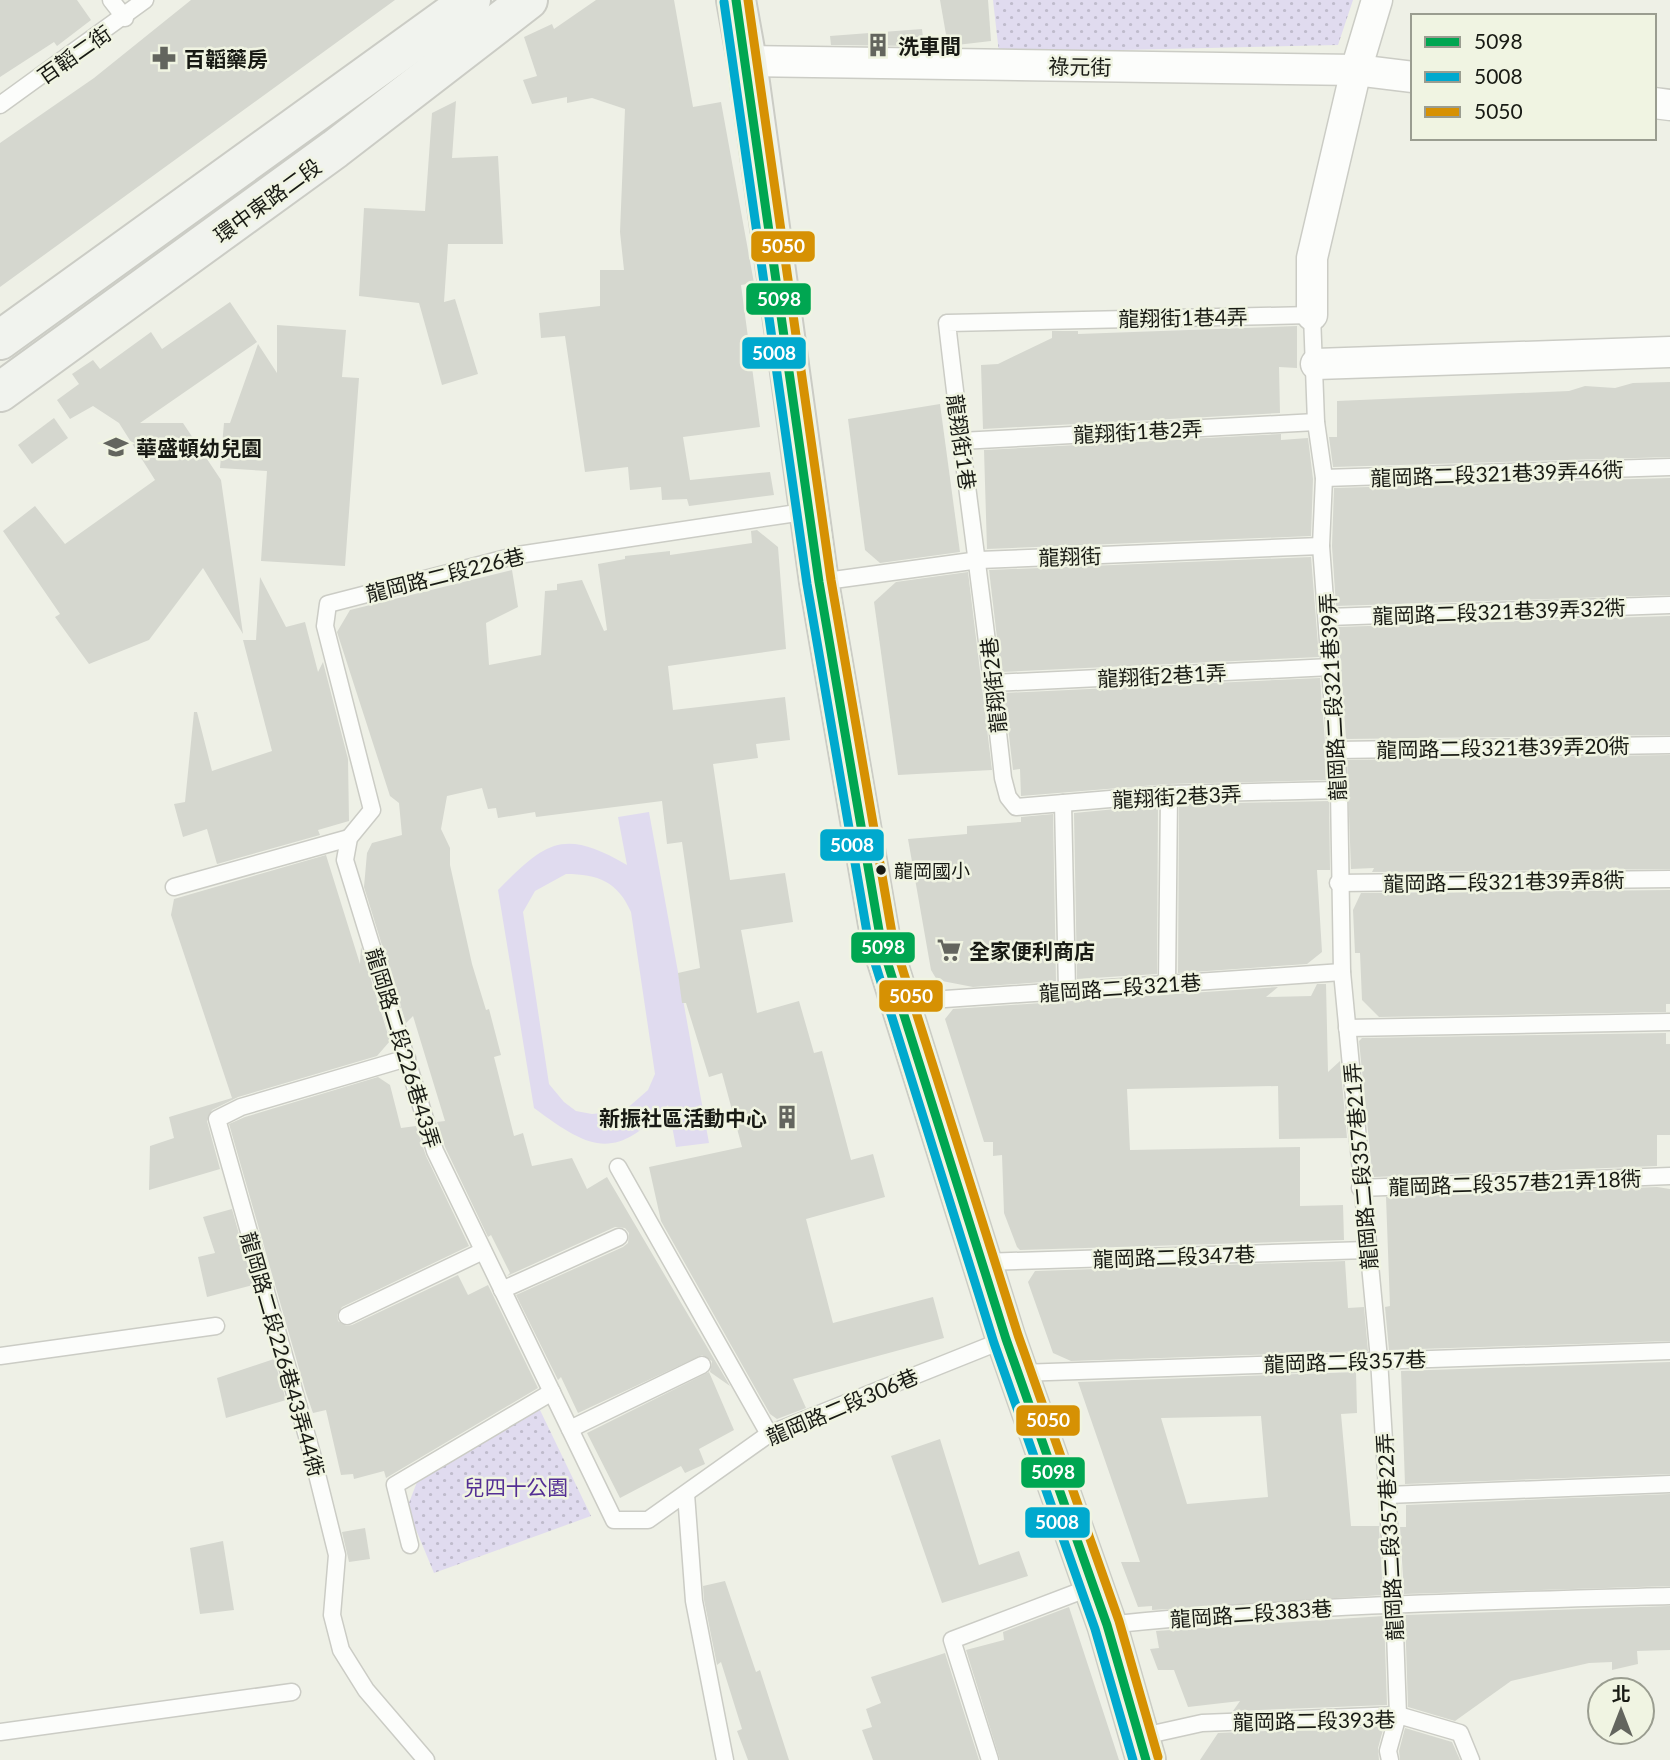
<svg xmlns="http://www.w3.org/2000/svg" width="1670" height="1760" viewBox="0 0 1670 1760" font-family="Lato,'Noto Sans TC',sans-serif">
	<style>
		.grass { fill: url(#grass-dots) }
		.pitch { fill: #e0dbef; fill-rule: evenodd }
		.building { fill: #d5d7cf; fill-rule: evenodd }
		.lines { fill: none; stroke-linecap: round; stroke-linejoin: round }
		.lane-casing { stroke: #cbccc5; stroke-width: 19 }
		.street-casing { stroke: #cbccc5; stroke-width: 33 }
		.secondary-casing { stroke: #cbccc5; stroke-width: 42 }
		.lane { stroke: #fcfdfb; stroke-width: 16 }
		.street { stroke: #fcfdfb; stroke-width: 30 }
		.secondary { stroke: #f1f3ee; stroke-width: 38 }
		.bus-1-casing { stroke: #f0f4e2; stroke-width: 14 }
		.bus-2-casing { stroke: #f0f4e2; stroke-width: 14 }
		.bus-3-casing { stroke: #f0f4e2; stroke-width: 14 }
		.bus-1 { stroke: #00a651; stroke-width: 9 }
		.bus-2 { stroke: #00a9ce; stroke-width: 9 }
		.bus-3 { stroke: #d69103; stroke-width: 9 }
		.bus-dot { fill: #181a14; stroke: #f0f4e2; stroke-width: 2.5 }
		.labels { text-anchor: middle; dominant-baseline: central; stroke-width: 5; stroke-linejoin: round; paint-order: stroke }
		.bus-label { font-size: 19px; fill: #181a14; stroke: #f0f4e2; text-anchor: start }
		.poi-label { font-size: 21px; font-weight: bold; fill: #181a14; stroke: #f0f4e2; text-anchor: start }
		.street-label { font-size: 21px; fill: #181a14; stroke: #f0f4e2 }
		.park-label { font-size: 21px; fill: #542f94; stroke: #f0f4e2 }
		.line-badge { stroke: #f0f4e2; stroke-width: 2.5 }
		.badge-label { font-size: 19px; text-anchor: middle; font-weight: bold; fill: #fff }
	</style>
	<defs>
		<pattern id="grass-dots" width="8" height="8" patternUnits="userSpaceOnUse" patternTransform="scale(1.75)"><rect width="8" height="8" fill="#e0dbef"/><path d="M2 2h.1M6 6h.1" fill="none" stroke="#bfbbcc" stroke-width="1.8" stroke-linecap="round"/></pattern>
	</defs>
	<rect width="100%" height="100%" fill="#eef0e6"/>
	<g class="grass">
		<polygon points="993,0 1353,0 1338,45 999,53"/>
		<polygon points="539,1408 591,1516 434,1573 407,1508 417,1482"/>
	</g>
	<path class="pitch" d="M 649,812 L 709,1143 L 676,1147 L 668,1105 C 615,1161 592,1151 534,1108 L 498,890 C 546,841 564,828 627,865 L 618,817 ZM 566,874 C 598,874 618,882 631,912 L 655,1074 L 648,1090 L 624,1111 L 592,1114 L 576,1111 L 564,1102 L 549,1084 L 523,912 L 535,891 Z"/>
	<g class="building">
		<polygon points="0,0 77,0 91,20 57,46 54,42 0,77"/>
		<polygon points="191,0 395,0 0,287 0,143 94,78"/>
		<polygon points="596,0 674,0 693,107 721,102 754,283 741,285 760,427 683,437 690,480 770,472 774,495 689,506 687,499 662,500 661,487 630,490 628,467 585,472 565,336 541,338 539,313 600,306 600,270 624,270 620,232 625,109 592,98 567,103 567,97 532,104 523,80 537,76 524,37 552,24 554,29"/>
		<polygon points="940,0 988,0 991,41 948,46"/>
		<polygon points="922,29 924,46 831,45 830,36"/>
		<polygon points="456,101 452,158 498,156 503,244 448,244 444,302 455,299 478,374 442,385 419,303 359,296 364,208 425,211 432,113"/>
		<polygon points="230,302 257,342 140,423 183,423 221,480 243,634 203,568 149,640 89,664 55,617 60,614 3,531 35,506 65,544 155,480 119,423 93,406 70,419 57,400 79,384 72,374 93,360 100,369 151,332 162,349"/>
		<polygon points="277,325 346,330 342,377 359,378 345,566 261,561 267,471 220,468 224,423 230,423 258,344 277,373"/>
		<polygon points="1297,326 1297,368 1279,367 1280,413 983,429 981,365 998,364 1052,338 1052,331 1078,331 1078,334"/>
		<polygon points="1670,382 1670,457 1333,467 1329,437 1337,437 1337,401 1569,391 1585,386 1615,388 1633,383"/>
		<polygon points="940,404 960,552 880,563 865,550 848,419"/>
		<polygon points="54,418 68,438 32,464 18,445"/>
		<polygon points="1281,434 1281,440 1308,438 1313,479 1311,536 987,549 984,450"/>
		<polygon points="1670,478 1670,595 1336,606 1332,546 1334,488"/>
		<polygon points="757,530 778,547 786,649 668,666 673,710 785,697 790,740 756,744 758,758 713,764 730,880 785,873 793,922 741,930 757,1013 799,1001 814,1053 822,1051 851,1160 873,1154 885,1197 806,1219 833,1323 933,1297 944,1338 793,1379 806,1408 777,1419 770,1414 661,1221 649,1167 742,1147 722,1073 709,1077 686,1003 682,1003 678,973 700,968 682,842 667,844 662,801 536,817 535,812 498,818 496,808 488,809 482,788 447,796 441,829 450,848 450,865 472,964 486,1010 489,1009 501,1055 494,1057 514,1136 523,1133 532,1166 572,1158 587,1189 607,1177 730,1386 710,1372 712,1361 702,1355 578,1413 561,1377 558,1380 516,1295 623,1247 628,1243 629,1233 625,1228 615,1227 507,1276 510,1273 491,1235 488,1237 445,1147 437,1122 445,1121 413,1016 406,1023 364,887 367,853 372,843 402,835 399,803 390,796 337,632 350,610 512,570 518,607 486,623 489,665 541,655 545,591 557,590 557,584 582,580 604,631 607,630 598,564 625,559 625,556 670,551 670,555 752,543 751,531"/>
		<polygon points="1311,557 1319,657 1001,672 989,570"/>
		<polygon points="968,572 992,770 898,775 874,602 896,582"/>
		<polygon points="260,577 286,627 305,622 318,672 323,662 348,759 349,821 318,830 320,835 217,864 207,829 183,837 174,804 185,802 194,712 197,712 212,771 272,751 243,640 256,640"/>
		<polygon points="1670,616 1670,735 1346,739 1338,627"/>
		<polygon points="1320,678 1328,780 1168,784 1021,796 1020,769 1013,770 1004,693"/>
		<polygon points="1670,755 1670,869 1372,872 1374,868 1351,869 1347,760"/>
		<polygon points="1329,801 1330,870 1317,870 1322,952 1307,964 1178,973 1179,804"/>
		<polygon points="1158,805 1157,974 1077,979 1074,813"/>
		<polygon points="1053,814 1056,981 973,987 937,980 931,970 908,839 967,834 967,826 1021,822 1021,817"/>
		<polygon points="326,855 360,964 361,947 390,1041 377,1056 238,1097 212,1110 207,1121 220,1169 149,1190 150,1146 174,1138 169,1117 232,1098 171,915 174,899"/>
		<polygon points="1670,890 1670,1004 1666,1004 1666,1012 1379,1017 1362,1000 1360,953 1355,953 1353,910 1361,893"/>
		<polygon points="1317,984 1326,984 1328,1072 1340,1061 1347,1138 1279,1139 1278,1086 1127,1089 1130,1150 1300,1147 1300,1206 1343,1205 1344,1240 1020,1250 1017,1247 1004,1213 1002,1155 993,1156 993,1142 984,1142 945,1019 953,1009 1278,987 1266,997 1311,996"/>
		<polygon points="1666,1033 1666,1044 1670,1044 1670,1135 1657,1135 1657,1166 1374,1177 1372,1171 1359,1041 1362,1038"/>
		<polygon points="378,1077 390,1085 401,1128 416,1126 426,1156 469,1246 342,1307 337,1315 338,1321 346,1326 352,1325 458,1275 468,1295 488,1285 538,1388 386,1478 384,1471 354,1479 353,1474 341,1475 326,1410 313,1413 306,1393 229,1124 245,1117"/>
		<polygon points="1657,1187 1670,1189 1670,1341 1389,1350 1385,1307 1390,1306 1386,1197"/>
		<polygon points="232,1209 253,1285 207,1297 198,1257 215,1253 203,1217"/>
		<polygon points="1345,1261 1348,1308 1364,1307 1368,1351 1071,1361 1053,1353 1028,1282 1035,1271"/>
		<polygon points="274,1359 286,1400 226,1418 217,1378"/>
		<polygon points="1670,1362 1670,1474 1405,1484 1401,1371"/>
		<polygon points="709,1372 734,1430 699,1449 705,1464 685,1473 681,1466 620,1498 587,1433"/>
		<path d="M 1356,1372 L 1357,1413 L 1341,1414 L 1351,1526 L 1379,1526 L 1383,1595 L 1152,1610 L 1152,1606 L 1138,1607 L 1121,1562 L 1140,1562 L 1078,1382 ZM 1261,1416 L 1268,1497 L 1187,1504 L 1161,1418 Z"/>
		<polygon points="940,1439 979,1565 1019,1551 1028,1576 942,1603 891,1456"/>
		<polygon points="1670,1494 1670,1586 1404,1594 1400,1527 1406,1527 1406,1505"/>
		<polygon points="365,1528 370,1559 349,1562 342,1532"/>
		<polygon points="223,1541 234,1610 200,1614 190,1548"/>
		<polygon points="725,1581 756,1672 760,1670 789,1760 748,1760 737,1731 742,1729 721,1662 717,1665 704,1600 703,1586"/>
		<polygon points="1670,1606 1670,1650 1637,1651 1638,1664 1612,1670 1612,1662 1589,1663 1511,1681 1455,1721 1408,1707 1405,1615"/>
		<polygon points="1069,1607 1119,1760 1000,1760 966,1650 1004,1640 1003,1632"/>
		<polygon points="1384,1616 1387,1705 1233,1711 1240,1701 1188,1707 1174,1670 1158,1670 1150,1649 1159,1648 1156,1631"/>
		<polygon points="945,1653 979,1760 873,1760 862,1730 872,1727 866,1709 881,1703 871,1677"/>
		<polygon points="1384,1726 1378,1748 1379,1760 1200,1760 1218,1733"/>
		<polygon points="1405,1728 1452,1742 1460,1760 1400,1760 1399,1751"/>
	</g>
	<g class="lines">
		<g class="lane-casing">
			<g id="lane">
				<polyline points="111,0 125,18"/>
				<polyline points="0,105 145,0"/>
				<polyline points="960,441 1316,422"/>
				<polyline points="1324,478 1670,467"/>
				<polyline points="810,511 518,555 328,604 325,626 372,810 349,838 345,860 435,1151 614,1520 648,1520 769,1434 1006,1339"/>
				<polyline points="819,582 979,560 1321,546"/>
				<polyline points="1328,617 1670,605"/>
				<polyline points="993,683 1331,667"/>
				<polyline points="1336,750 1670,745"/>
				<path d="M 1339,790 L 1169,794 L 1016,807 L 1008,797 L 1003,778 C 987,626 964,475 947,323 L 1312,315 L 1316,422 L 1324,478 L 1321,546 L 1339,790 L 1342,972 L 1379,1359 L 1394,1604 L 1398,1715 L 1388,1751 L 1390,1760"/>
				<polyline points="1063,803 1067,990"/>
				<polyline points="1338,883 1670,879"/>
				<polyline points="174,887 349,838"/>
				<polyline points="1167,984 1169,794"/>
				<polyline points="901,1002 1342,972"/>
				<polyline points="1347,1028 1670,1022"/>
				<polyline points="407,1058 241,1107 217,1119 312,1454 337,1555 332,1615 341,1650 366,1690 426,1760"/>
				<polyline points="618,1167 769,1434"/>
				<polyline points="1360,1188 1670,1176"/>
				<polyline points="982,1262 1367,1250"/>
				<polyline points="502,1290 619,1237"/>
				<polyline points="347,1316 483,1251"/>
				<polyline points="0,1356 216,1326"/>
				<polyline points="1019,1373 1670,1351"/>
				<polyline points="570,1429 702,1365"/>
				<polyline points="686,1494 694,1601 725,1760"/>
				<polyline points="1387,1495 1670,1484"/>
				<polyline points="410,1545 395,1485 552,1392"/>
				<path d="M 1107,1625 C 1294,1605 1482,1601 1670,1596"/>
				<polyline points="0,1732 292,1692"/>
				<polyline points="1139,1737 1202,1723 1398,1715 1460,1733 1471,1760"/>
				<polyline points="990,1760 952,1640 1094,1586"/>
			</g>
		</g>
		<g class="street-casing">
			<g id="street">
				<polyline points="747,61 1356,70 1413,77"/>
				<polyline points="1654,103 1670,105"/>
				<polyline points="1312,315 1312,258 1356,70 1377,0"/>
				<polyline points="1316,364 1670,352"/>
			</g>
		</g>
		<g class="secondary-casing">
			<g id="secondary">
				<polyline points="736,0 747,61 819,582 881,942 1006,1339 1107,1625 1146,1760"/>
				<polyline points="0,340 471,0"/>
				<polyline points="0,392 335,149 528,0"/>
			</g>
		</g>
		<use href="#lane" class="lane"/>
		<use href="#street" class="street"/>
		<use href="#secondary" class="secondary"/>
		<g class="bus-1-casing">
			<polyline id="bus-1" points="736,0 819,582 881,942 1006,1339 1107,1625 1146,1760"/>
		</g>
		<g class="bus-2-casing">
			<polyline id="bus-2" points="724,2 807,584 869,944 994,1343 1095,1629 1133,1760"/>
		</g>
		<g class="bus-3-casing">
			<polyline id="bus-3" points="748,0 831,580 893,939 1018,1335 1119,1621 1158,1757"/>
		</g>
		<use href="#bus-1" class="bus-1"/>
		<use href="#bus-2" class="bus-2"/>
		<use href="#bus-3" class="bus-3"/>
	</g>
	<defs>
		<g id="building-bare" transform="scale(1.89)"><path d="M-4-6H4V6H1V3H-1V6H-4ZM-2.5-4.3h1.7v1.8h-1.7ZM.8-4.3h1.7v1.8H.8ZM-2.5-1h1.7V.8h-1.7ZM.8-1h1.7V.8H.8Z" fill="#63655e" stroke="#f0f4e2" stroke-width="2.5" paint-order="stroke"/></g>
		<g id="pharmacy-bare" transform="scale(1.89)"><path d="M-2-6h4v4h4v4h-4v4h-4v-4h-4v-4h4Z" fill="#63655e" stroke="#f0f4e2" stroke-width="2.5" paint-order="stroke"/></g>
		<g id="school-bare" transform="scale(1.89)"><path d="M0-5L7-2L0 1L-7-2ZM-4 1L0 2.5L4 1V4Q0 6-4 4Z" fill="#63655e" stroke="#f0f4e2" stroke-width="2.5" paint-order="stroke"/></g>
		<g id="supermarket-bare" transform="scale(1.89)"><path d="M-6-5.5h2.5l.6 2H6L4.5 2H-2.5L-4.4-4H-6ZM-1.5 3.2a1.3 1.3 0 1 0 .1 0ZM3 3.2a1.3 1.3 0 1 0 .1 0Z" fill="#63655e" stroke="#f0f4e2" stroke-width="2.5" paint-order="stroke"/></g>
	</defs>
	<g fill-rule="evenodd">
		<use href="#building-bare" x="878" y="45"/>
		<use href="#pharmacy-bare" x="164" y="58"/>
		<use href="#school-bare" x="116" y="447"/>
		<use href="#supermarket-bare" x="949" y="950"/>
		<use href="#building-bare" x="787" y="1117"/>
	</g>
	<circle class="bus-dot" cx="881" cy="870" r="6"/>
	<g class="labels">
		<g class="bus-label">
			<text x="894" y="870">龍岡國小</text>
		</g>
		<g class="poi-label">
			<text x="898" y="45">洗車間</text>
			<text x="184" y="58">百韜藥房</text>
			<text x="136" y="447">華盛頓幼兒園</text>
			<text x="969" y="950">全家便利商店</text>
			<text x="767" y="1117" text-anchor="end">新振社區活動中心</text>
		</g>
		<g class="street-label">
			<text transform="translate(74 54) rotate(-35)">百韜二街</text>
			<text transform="translate(1080 66) rotate(1)">祿元街</text>
			<text transform="translate(267 200) rotate(-36)">環中東路二段</text>
			<text transform="translate(1183 317) rotate(-1)">龍翔街1巷4弄</text>
			<text transform="translate(1138 431) rotate(-3)">龍翔街1巷2弄</text>
			<text transform="translate(962 442) rotate(82)">龍翔街1巷</text>
			<text transform="translate(1497 473) rotate(-2)">龍岡路二段321巷39弄46衖</text>
			<text transform="translate(1070 556) rotate(-2)">龍翔街</text>
			<text transform="translate(445 574) rotate(-14)">龍岡路二段226巷</text>
			<text transform="translate(1499 611) rotate(-2)">龍岡路二段321巷39弄32衖</text>
			<text transform="translate(1162 675) rotate(-3)">龍翔街2巷1弄</text>
			<text transform="translate(993 685) rotate(-96)">龍翔街2巷</text>
			<text transform="translate(1332 697) rotate(-93)">龍岡路二段321巷39弄</text>
			<text transform="translate(1503 747) rotate(-1)">龍岡路二段321巷39弄20衖</text>
			<text transform="translate(1177 796) rotate(-3)">龍翔街2巷3弄</text>
			<text transform="translate(1504 881) rotate(-1)">龍岡路二段321巷39弄8衖</text>
			<text transform="translate(1120 987) rotate(-4)">龍岡路二段321巷</text>
			<text transform="translate(404 1048) rotate(73)">龍岡路二段226巷43弄</text>
			<text transform="translate(1360 1166) rotate(-95)">龍岡路二段357巷21弄</text>
			<text transform="translate(1515 1182) rotate(-2)">龍岡路二段357巷21弄18衖</text>
			<text transform="translate(1174 1256) rotate(-2)">龍岡路二段347巷</text>
			<text transform="translate(283 1354) rotate(74)">龍岡路二段226巷43弄44衖</text>
			<text transform="translate(1345 1361) rotate(-2)">龍岡路二段357巷</text>
			<text transform="translate(842 1406) rotate(-23)">龍岡路二段306巷</text>
			<text transform="translate(1389 1537) rotate(-93)">龍岡路二段357巷22弄</text>
			<text transform="translate(1251 1613) rotate(-4)">龍岡路二段383巷</text>
			<text transform="translate(1314 1720) rotate(-1)">龍岡路二段393巷</text>
		</g>
		<g class="park-label">
			<text x="516" y="1486">兒四十公園</text>
		</g>
	</g>
	<g class="line-badge">
		<rect x="750" y="230" width="66" height="33" rx="7" fill="#d69103"/>
		<rect x="745" y="282" width="67" height="34" rx="7" fill="#00a651"/>
		<rect x="741" y="336" width="66" height="34" rx="7" fill="#00a9ce"/>
		<rect x="819" y="828" width="66" height="34" rx="7" fill="#00a9ce"/>
		<rect x="850" y="931" width="66" height="33" rx="7" fill="#00a651"/>
		<rect x="878" y="979" width="66" height="34" rx="7" fill="#d69103"/>
		<rect x="1015" y="1404" width="66" height="33" rx="7" fill="#d69103"/>
		<rect x="1020" y="1456" width="66" height="33" rx="7" fill="#00a651"/>
		<rect x="1024" y="1506" width="67" height="33" rx="7" fill="#00a9ce"/>
	</g>
	<g class="badge-label">
		<text x="783" y="253">5050</text>
		<text x="779" y="306">5098</text>
		<text x="774" y="360">5008</text>
		<text x="852" y="852">5008</text>
		<text x="883" y="954">5098</text>
		<text x="911" y="1003">5050</text>
		<text x="1048" y="1427">5050</text>
		<text x="1053" y="1479">5098</text>
		<text x="1057" y="1529">5008</text>
	</g>
	<rect x="1411" y="14" width="245" height="126" fill="#f0f4e2" stroke="#9a9d90" stroke-width="2"/>
	<rect x="1425" y="37" width="35" height="10" fill="#00a651" stroke="#9a9d90" stroke-width="2"/>
	<text x="1474" y="49" font-size="21" fill="#181a14">5098</text>
	<rect x="1425" y="72" width="35" height="10" fill="#00a9ce" stroke="#9a9d90" stroke-width="2"/>
	<text x="1474" y="84" font-size="21" fill="#181a14">5008</text>
	<rect x="1425" y="107" width="35" height="10" fill="#d69103" stroke="#9a9d90" stroke-width="2"/>
	<text x="1474" y="119" font-size="21" fill="#181a14">5050</text>
	<g transform="translate(1621 1711)"><circle r="33" fill="#f0f4e2" stroke="#9a9d90" stroke-width="2"/>
	<path d="M0-5L12 26L0 18L-12 26Z" fill="#63655e"/>
	<text y="-10" font-size="19" font-weight="bold" text-anchor="middle" fill="#181a14">北</text>
	</g>
</svg>
